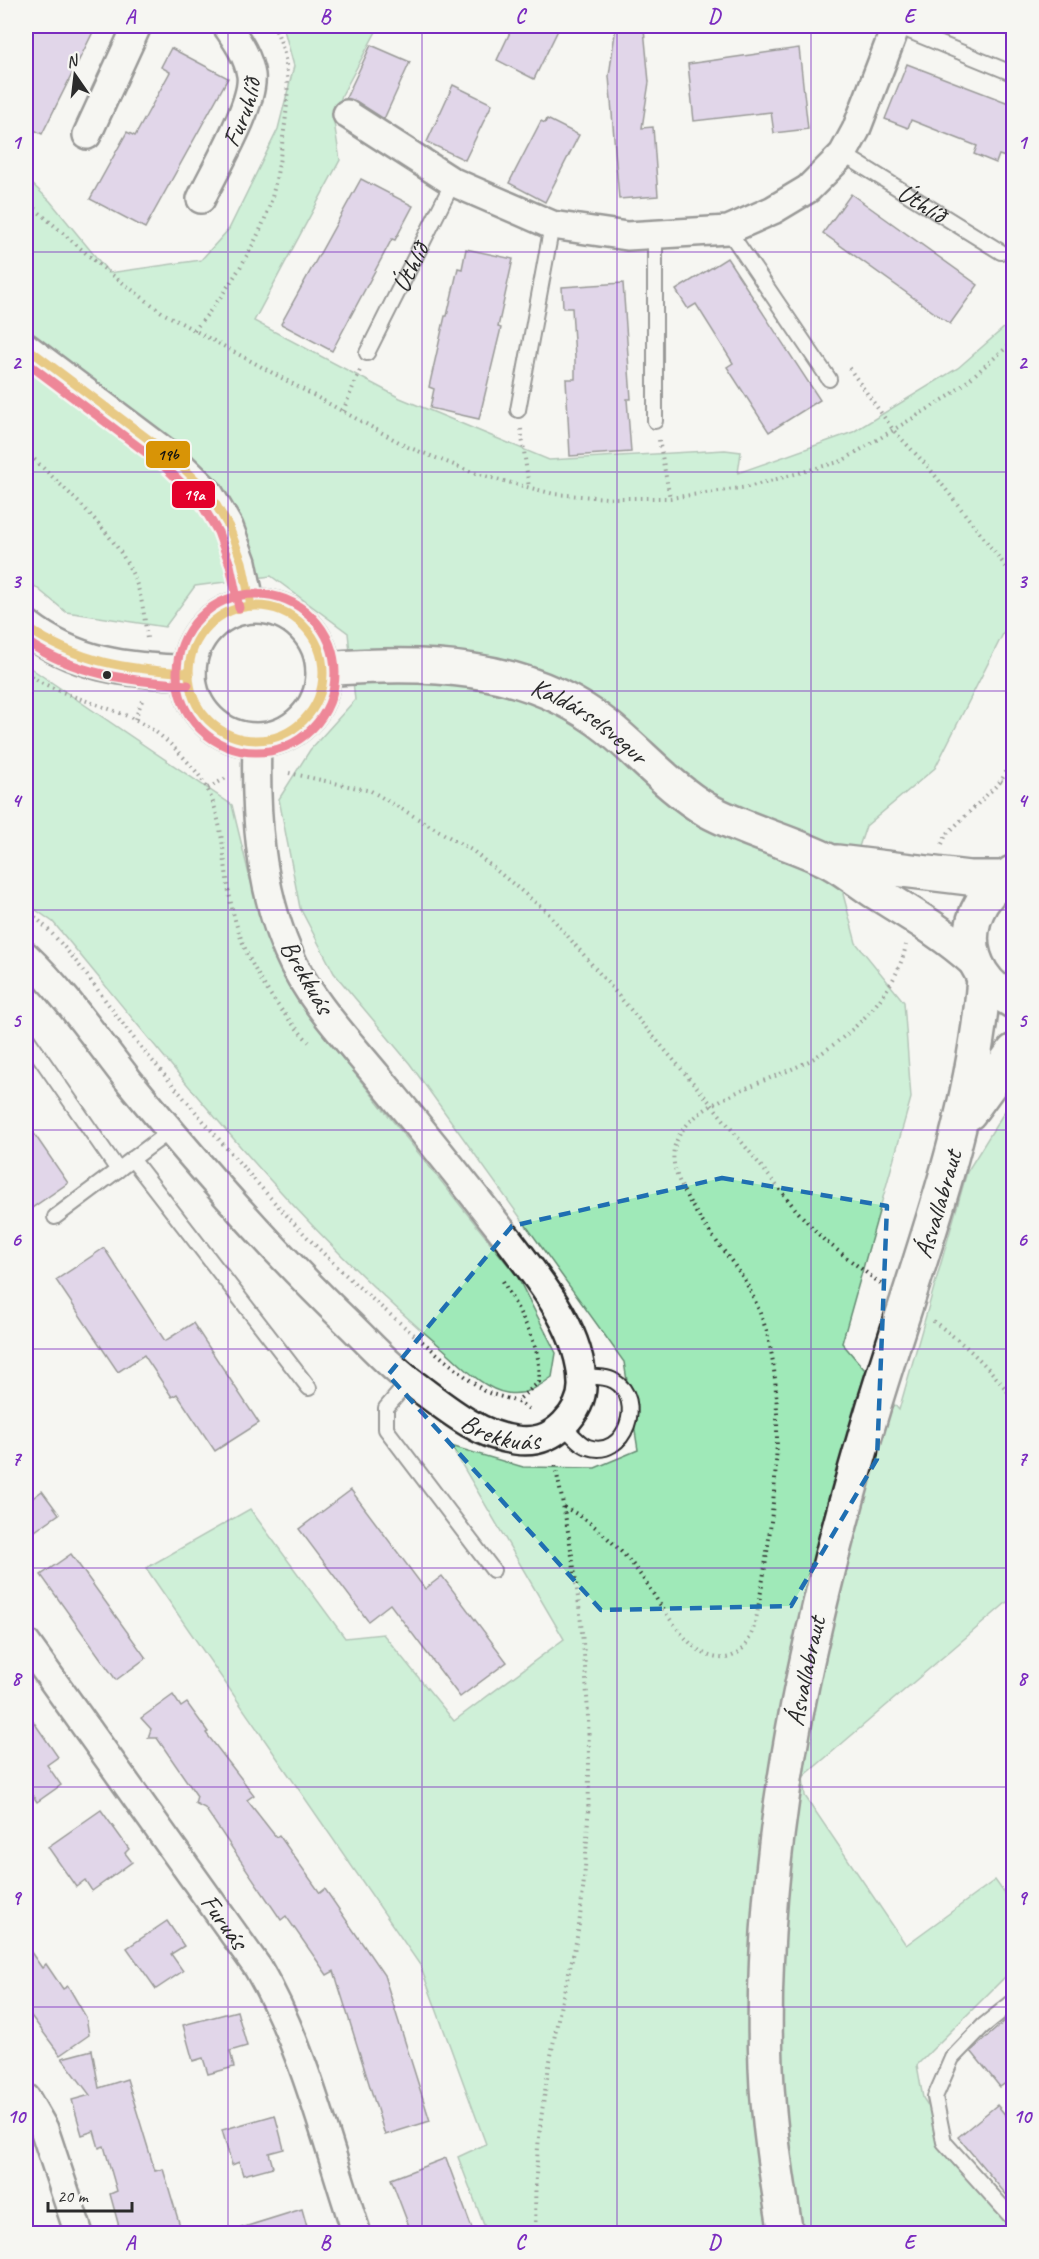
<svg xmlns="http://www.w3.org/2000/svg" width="1039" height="2259" viewBox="0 0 1039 2259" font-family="Caveat,sans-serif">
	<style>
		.built { fill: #e8e1ec }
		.green { fill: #9fe9b8; stroke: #658a72; stroke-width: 1.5 }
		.building { fill: #c7b0de; stroke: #2b2b2b; stroke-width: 1.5 }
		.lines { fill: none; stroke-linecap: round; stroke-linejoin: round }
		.lane-casing { stroke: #2b2b2b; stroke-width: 18 }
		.street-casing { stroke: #2b2b2b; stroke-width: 32 }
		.secondary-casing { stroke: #2b2b2b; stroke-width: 38 }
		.path { stroke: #2b2b2b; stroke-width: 4; stroke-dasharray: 1.5 4.5; stroke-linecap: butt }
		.lane { stroke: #f6f6f2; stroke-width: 14 }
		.street { stroke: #f6f6f2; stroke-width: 27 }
		.secondary { stroke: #f6f6f2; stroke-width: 33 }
		.bus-1-casing { stroke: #f6f6f2; stroke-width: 14 }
		.bus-2-casing { stroke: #f6f6f2; stroke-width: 14 }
		.bus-1 { stroke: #d89406; stroke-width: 9 }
		.bus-2 { stroke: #e4002b; stroke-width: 9 }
		.marked { fill: none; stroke: #1f6fb2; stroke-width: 4.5; stroke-dasharray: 12 8; stroke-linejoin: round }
		.grid { fill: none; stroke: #7b2cbf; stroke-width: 1.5; stroke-opacity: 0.55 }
		.bus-dot { fill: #2b2b2b; stroke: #f6f6f2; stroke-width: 2 }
		.labels { text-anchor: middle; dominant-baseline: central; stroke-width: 4.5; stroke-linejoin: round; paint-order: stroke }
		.street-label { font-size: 26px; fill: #2b2b2b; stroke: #f6f6f2 }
		.line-badge { stroke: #f6f6f2; stroke-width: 2 }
		.badge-label { font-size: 16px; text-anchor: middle; font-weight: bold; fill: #fff }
		.pale-badge-label { font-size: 16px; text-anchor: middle; font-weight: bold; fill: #111 }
		.neatline { fill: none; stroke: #7b2cbf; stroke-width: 2 }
		.grid-label { font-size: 20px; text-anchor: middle; font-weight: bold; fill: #7b2cbf }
	</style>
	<rect width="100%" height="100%" fill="#f6f6f2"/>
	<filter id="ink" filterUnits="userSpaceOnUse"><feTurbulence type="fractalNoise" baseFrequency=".0167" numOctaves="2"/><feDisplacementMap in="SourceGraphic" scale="12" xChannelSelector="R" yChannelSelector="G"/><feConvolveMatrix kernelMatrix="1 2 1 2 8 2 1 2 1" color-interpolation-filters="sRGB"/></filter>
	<g filter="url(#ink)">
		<polygon class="built" points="981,26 1013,26 1013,40"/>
		<g class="green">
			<polygon points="283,26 379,26 342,95 334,122 340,160 254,321 400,398 549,460 725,450 741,452 738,473 853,432 958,368 1013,320 1013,614 935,768 866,826 843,894 856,943 904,1002 911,1098 842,1343 899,1410 967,1172 1013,1098 1013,1597 803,1777 805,1796 906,1945 995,1880 1013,1905 1013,1969 917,2065 923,2098 960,2154 1013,2221 1013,2233 487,2233 458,2157 486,2144 420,1965 146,1568 250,1509 345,1638 383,1634 454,1721 564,1639 451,1446 523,1467 595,1468 638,1450 624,1362 410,1064 334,973 300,908 279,799 310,750 355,700 348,633 271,576 195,586 165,627 66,612 26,579 26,178 50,201 109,273 201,260 229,229 278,129 294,66"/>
			<path d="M 26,665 L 232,805 L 250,879 L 276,951 L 316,1025 L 517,1276 L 556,1353 L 552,1377 C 538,1387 526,1396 507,1393 C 482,1389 460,1363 441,1347 C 293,1223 175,1069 53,922 L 26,903 Z"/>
		</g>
		<g class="building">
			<polygon points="32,26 96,26 42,134 26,126 26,38"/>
			<polygon points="513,26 560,26 534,79 497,60"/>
			<polygon points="616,26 644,29 649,82 642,128 653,127 658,196 619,199 609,76"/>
			<polygon points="371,45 410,62 384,119 356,101 346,98"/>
			<polygon points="171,48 228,78 145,228 90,199 127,132 135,136 146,116 170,72 161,67"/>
			<polygon points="799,48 808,129 774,133 771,112 694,121 688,64"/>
			<polygon points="907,64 1014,105 1014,160 999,155 996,163 974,154 977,146 931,128 911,120 908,128 885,119"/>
			<polygon points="453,85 492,104 465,160 427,142"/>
			<polygon points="547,119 579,135 545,202 509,183 541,121 545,123"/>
			<polygon points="361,179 413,206 395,240 392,239 332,351 281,324"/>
			<polygon points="851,194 978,285 950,324 823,233"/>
			<polygon points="466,249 513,259 498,327 501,328 479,419 430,408 434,389 429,387 445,316 447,316 458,268 462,269"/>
			<polygon points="727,258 820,400 769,432 727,367 733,363 696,304 688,309 676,290"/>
			<polygon points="623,283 631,399 627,399 631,452 570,456 566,379 575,379 575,358 572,308 563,308 562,287"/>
			<polygon points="26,1122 68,1183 26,1212"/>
			<polygon points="104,1248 165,1341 193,1323 259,1423 215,1451 177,1394 172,1397 144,1355 118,1372 56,1280"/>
			<polygon points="351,1490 425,1589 442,1576 507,1662 460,1697 390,1604 368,1621 299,1529"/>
			<polygon points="42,1491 59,1514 35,1531 26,1518 26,1503"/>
			<polygon points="71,1554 146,1658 116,1680 41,1575"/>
			<polygon points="173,1695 181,1707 187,1703 208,1732 206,1733 254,1795 247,1800 276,1837 279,1835 320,1893 325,1889 384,1975 430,2121 385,2135 334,1971 327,1975 286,1916 281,1920 205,1808 195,1803 197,1796 157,1738 148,1738 151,1729 141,1718"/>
			<polygon points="26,1711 58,1757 47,1765 61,1785 37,1802 26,1786"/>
			<polygon points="101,1810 129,1849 125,1853 132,1862 92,1891 85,1880 76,1887 48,1847"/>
			<polygon points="167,1921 184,1946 171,1954 183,1971 156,1989 127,1948"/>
			<polygon points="26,1945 42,1968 46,1964 63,1989 68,1986 86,2017 89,2035 60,2055 26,2009"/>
			<polygon points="237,2011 247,2046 230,2051 234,2067 208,2074 203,2058 193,2061 183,2025"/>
			<polygon points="1014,2013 1014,2077 1000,2087 971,2051"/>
			<polygon points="92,2050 99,2088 127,2079 155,2171 163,2169 180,2226 155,2234 121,2234 110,2194 117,2191 104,2146 99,2148 94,2131 82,2135 72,2100 90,2095 62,2058"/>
			<polygon points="997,2105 1014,2125 1014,2204 958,2137"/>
			<polygon points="275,2115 284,2149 269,2153 273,2167 243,2175 239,2162 232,2165 222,2130"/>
			<polygon points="446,2158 474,2234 412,2234 391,2179"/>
			<polygon points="302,2209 309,2234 242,2234 241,2228"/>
		</g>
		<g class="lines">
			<g class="lane-casing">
				<g id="lane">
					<polyline points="897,26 1014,74"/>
					<path id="s1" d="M 843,154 L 1001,252"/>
					<polyline points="728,230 829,379"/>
					<path id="s2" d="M 367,353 L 453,182"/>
					<polyline points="518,410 552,225"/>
					<polyline points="655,421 655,233"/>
					<polyline points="26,1037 118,1170"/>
					<polyline points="132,1159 309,1388"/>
					<polyline points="55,1217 170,1131"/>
					<polyline points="409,1381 386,1408 386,1429 493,1570"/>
					<path d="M 563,1425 C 570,1432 579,1444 588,1447 C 625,1460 646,1399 614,1381 C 606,1376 591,1377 581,1376"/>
					<polyline points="1014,2001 983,2026 952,2058 935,2097 944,2142 1014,2220"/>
				</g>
			</g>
			<g class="street-casing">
				<g id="street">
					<polyline points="347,114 453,182 552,225 627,236 728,230 773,210 808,189 843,154 856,130 896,26"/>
					<polyline points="87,135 137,26"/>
					<path id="s3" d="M 201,199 C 214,171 255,103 251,75 C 248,56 237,41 227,26"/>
					<polyline points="26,347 172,457 209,493 229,527 242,562 251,606"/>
					<path id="s4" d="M 26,956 C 64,992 96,1039 129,1081 C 197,1164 269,1247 347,1322 C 369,1343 390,1367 415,1385 C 445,1407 477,1435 515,1440 C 535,1443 550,1438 564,1424 C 575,1413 583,1398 582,1383 C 581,1330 539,1280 509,1240 C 466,1185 423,1131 378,1077 C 346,1038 308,999 288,952 C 259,886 255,812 257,740"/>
					<path id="s5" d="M 26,1643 L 258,1968 C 305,2049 327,2145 357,2234"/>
					<polyline points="26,2098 44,2129 79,2234"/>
				</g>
			</g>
			<g class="secondary-casing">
				<g id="secondary">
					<circle cx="256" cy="673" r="67"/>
					<path d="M 26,627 C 78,667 126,669 189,673"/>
					<path id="s6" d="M 323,669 C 424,662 525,661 609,728 C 642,755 670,788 707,810 C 745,831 789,841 829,861 C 844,869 859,881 874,891 C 909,913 943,932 975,961"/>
					<polyline points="837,862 969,878 1004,878"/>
					<path d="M 1012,873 C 959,906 956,971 1014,1002"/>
					<polyline points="969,1113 1014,1051"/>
					<path id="s7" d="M 786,2234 C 777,2179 768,2123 766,2067 C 758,1840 810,1618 875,1402 C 917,1264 973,1124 984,979"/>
				</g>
			</g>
			<g class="path">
				<polyline points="26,201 103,268 163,313 408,447 477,474 554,494 607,498 670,498 748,487 842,461 951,395 1014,341"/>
				<path d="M 194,330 C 222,300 260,241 271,201 C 278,175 281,150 285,124 C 289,89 290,58 274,26"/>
				<polyline points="849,368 894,431 930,469 1014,577"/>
				<polyline points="343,411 360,370"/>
				<polyline points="521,429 529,488"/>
				<polyline points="659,440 670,498"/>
				<path d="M 26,451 C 64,490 118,532 137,585 C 143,602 145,621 147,639"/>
				<path d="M 26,673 C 60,696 97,702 134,719 C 155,728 178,750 193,768 C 223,801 222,851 229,892 C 238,951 268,999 309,1042"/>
				<polyline points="135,719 143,698"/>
				<polyline points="289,773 371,791 473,851 547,912 712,1105 797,1211 824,1240 881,1284"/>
				<polyline points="1001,781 1014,787"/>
				<polyline points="208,788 228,777"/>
				<polyline points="942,844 946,835 1001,781 1014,758"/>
				<path d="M 26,909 C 77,952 107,1008 150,1058 C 214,1133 277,1211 348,1277 C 391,1317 438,1355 484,1391 C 500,1398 515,1398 529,1409"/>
				<path d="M 503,1281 C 519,1314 543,1345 539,1382 L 518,1400"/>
				<path d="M 933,1321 C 965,1344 991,1368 1014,1400"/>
				<path d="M 564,1507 C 589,1519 609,1538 628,1559 C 652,1585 679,1648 713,1657 C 741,1664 753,1637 757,1614 C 772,1532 792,1389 760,1313 C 755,1300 748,1285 740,1273 C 720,1244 667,1185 674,1149 C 684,1100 776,1081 814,1058 C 854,1033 896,993 906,945"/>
				<path d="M 536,2234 C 532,2158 545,2083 560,2009 C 566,1981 575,1953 579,1925 C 599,1769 588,1614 554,1461"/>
			</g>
			<use href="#lane" class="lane"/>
			<use href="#street" class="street"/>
			<use href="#secondary" class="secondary"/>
			<g class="bus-1-casing">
				<g id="bus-1">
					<polyline points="26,347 172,457 209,493 229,527 242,562 251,606"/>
					<circle cx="256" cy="673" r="67"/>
					<path d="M 26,627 C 79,663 126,669 189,673"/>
				</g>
			</g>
			<g class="bus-2-casing">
				<g id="bus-2">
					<polyline points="26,362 164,466 199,500 218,532 230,565 239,608"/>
					<circle cx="256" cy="673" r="79"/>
					<path d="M 26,641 C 75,675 130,681 188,685"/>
				</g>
			</g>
			<use href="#bus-1" class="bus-1"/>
			<use href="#bus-2" class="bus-2"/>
		</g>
	</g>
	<path d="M0 0H1039V2259H0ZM 722,1178 L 887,1206 L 877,1459 L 791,1606 L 601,1610 L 388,1375 L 512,1226 Z" fill="#f6f6f2" fill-opacity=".55" fill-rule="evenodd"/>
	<path class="marked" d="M 722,1178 L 887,1206 L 877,1459 L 791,1606 L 601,1610 L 388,1375 L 512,1226 Z"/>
	<path class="grid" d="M 228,26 L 228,2234M 422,26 L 422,2234M 617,26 L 617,2234M 811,26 L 811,2234M 26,252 L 1014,252M 26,472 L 1014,472M 26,691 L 1014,691M 26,910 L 1014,910M 26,1130 L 1014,1130M 26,1349 L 1014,1349M 26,1568 L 1014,1568M 26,1787 L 1014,1787M 26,2007 L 1014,2007"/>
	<circle class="bus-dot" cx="107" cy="675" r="5"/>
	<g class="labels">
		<g class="street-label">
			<text stroke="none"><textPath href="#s3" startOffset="96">Furuhlíð</textPath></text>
			<text stroke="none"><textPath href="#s1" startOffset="93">Úthlíð</textPath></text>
			<text stroke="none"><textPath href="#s2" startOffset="96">Úthlíð</textPath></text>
			<text stroke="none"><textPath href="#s6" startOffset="279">Kaldárselsvegur</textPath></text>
			<text transform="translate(307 977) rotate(60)">Brekkuás</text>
			<text stroke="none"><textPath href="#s7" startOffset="1053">Ásvallabraut</textPath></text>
			<text stroke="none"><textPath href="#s4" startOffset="680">Brekkuás</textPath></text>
			<text stroke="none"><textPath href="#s7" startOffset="567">Ásvallabraut</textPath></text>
			<text stroke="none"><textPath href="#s5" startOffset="342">Furuás</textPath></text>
		</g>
	</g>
	<g class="line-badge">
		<rect x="145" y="440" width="46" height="29" rx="6" fill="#d89406"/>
		<rect x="171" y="480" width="45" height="29" rx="6" fill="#e4002b"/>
	</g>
	<g class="badge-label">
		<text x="194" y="500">19a</text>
	</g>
	<g class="pale-badge-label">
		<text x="168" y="460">19b</text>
	</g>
	<rect width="1039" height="2259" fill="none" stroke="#f6f6f2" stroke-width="66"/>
	<g transform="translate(75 75) rotate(346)" stroke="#f6f6f2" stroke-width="4.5" paint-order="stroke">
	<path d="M0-4.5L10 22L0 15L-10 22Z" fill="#2b2b2b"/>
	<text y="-9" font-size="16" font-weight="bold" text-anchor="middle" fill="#2b2b2b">N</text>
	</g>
	<path d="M48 2202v9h84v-9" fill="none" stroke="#2b2b2b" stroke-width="3"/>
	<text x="57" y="2202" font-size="18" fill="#2b2b2b" stroke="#f6f6f2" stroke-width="4.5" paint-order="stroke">20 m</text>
	<rect x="33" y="33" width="973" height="2193" class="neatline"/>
	<g class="grid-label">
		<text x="130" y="23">A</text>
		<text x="325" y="23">B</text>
		<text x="520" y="23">C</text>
		<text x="714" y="23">D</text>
		<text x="909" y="23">E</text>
		<text x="16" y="149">1</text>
		<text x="1022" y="149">1</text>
		<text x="16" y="369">2</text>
		<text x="1022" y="369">2</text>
		<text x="16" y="588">3</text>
		<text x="1022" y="588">3</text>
		<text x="16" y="807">4</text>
		<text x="1022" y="807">4</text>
		<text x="16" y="1027">5</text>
		<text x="1022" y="1027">5</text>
		<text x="16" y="1246">6</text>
		<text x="1022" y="1246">6</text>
		<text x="16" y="1465">7</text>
		<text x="1022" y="1465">7</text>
		<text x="16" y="1685">8</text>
		<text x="1022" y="1685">8</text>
		<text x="16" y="1904">9</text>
		<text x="1022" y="1904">9</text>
		<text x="16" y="2123">10</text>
		<text x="1022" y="2123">10</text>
		<text x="130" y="2249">A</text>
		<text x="325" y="2249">B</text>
		<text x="520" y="2249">C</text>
		<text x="714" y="2249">D</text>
		<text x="909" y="2249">E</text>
	</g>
</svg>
